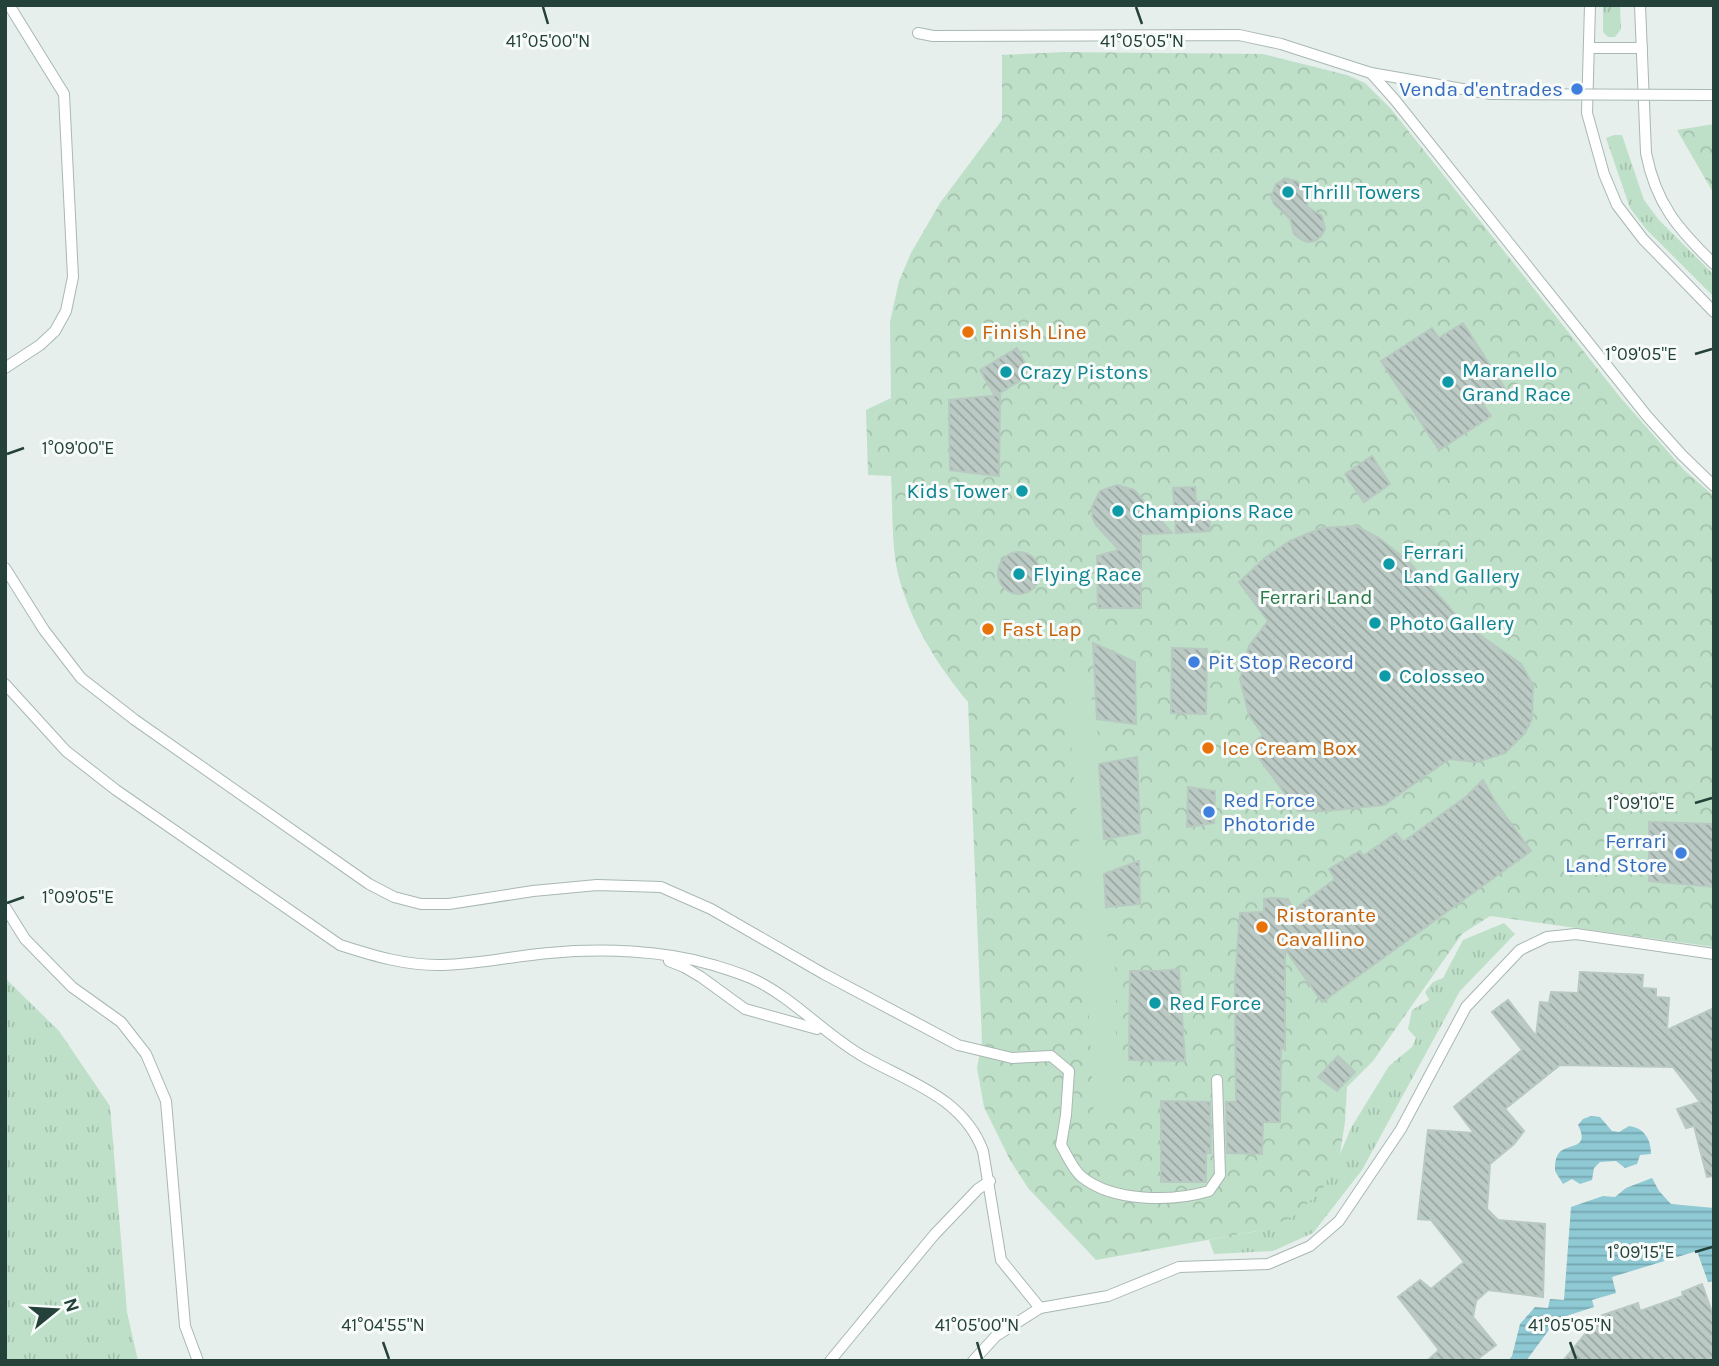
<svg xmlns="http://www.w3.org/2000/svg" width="1719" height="1366" viewBox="0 0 1719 1366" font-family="Karla,sans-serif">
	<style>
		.grass { fill: url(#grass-tufts) }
		.park { fill: url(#park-crowns) }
		.garden { fill: #bfe0c8 }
		.water { fill: url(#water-rules) }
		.building { fill: url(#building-back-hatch); stroke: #b8c9c2; stroke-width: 2 }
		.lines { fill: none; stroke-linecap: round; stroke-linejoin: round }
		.service-casing { stroke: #a8b8b2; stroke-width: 12 }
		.service { stroke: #fff; stroke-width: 10 }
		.service-bridge-casing { stroke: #a8b8b2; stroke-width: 12; stroke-linecap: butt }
		.service-bridge { stroke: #fff; stroke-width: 10 }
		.ticks { fill: none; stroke: #24423a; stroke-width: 2.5 }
		.shop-dot { fill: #3f7fe0; stroke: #f7fbf9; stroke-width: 2.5 }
		.culture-dot { fill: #0f9aa8; stroke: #f7fbf9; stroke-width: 2.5 }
		.food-dot { fill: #e8710a; stroke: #f7fbf9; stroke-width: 2.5 }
		.labels { text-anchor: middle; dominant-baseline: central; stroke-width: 6; stroke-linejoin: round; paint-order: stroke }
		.shop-label { font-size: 21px; fill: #366cbe; stroke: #f7fbf9; text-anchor: end }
		.culture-label { font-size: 21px; fill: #0d838f; stroke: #f7fbf9; text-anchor: start }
		.food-label { font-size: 21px; fill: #c56008; stroke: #f7fbf9; text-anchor: start }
		.park-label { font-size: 21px; fill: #2d7a4b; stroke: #f7fbf9 }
		.ticks-label { font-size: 18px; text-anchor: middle; fill: #24423a; stroke: #f7fbf9; stroke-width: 6; stroke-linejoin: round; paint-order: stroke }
	</style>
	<defs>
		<pattern id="grass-tufts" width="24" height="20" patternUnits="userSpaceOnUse" patternTransform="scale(1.75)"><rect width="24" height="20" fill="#bfe0c8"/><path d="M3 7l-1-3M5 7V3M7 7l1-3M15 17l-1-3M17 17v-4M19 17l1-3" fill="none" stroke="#a4c1ad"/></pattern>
		<pattern id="park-crowns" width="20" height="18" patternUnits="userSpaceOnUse" patternTransform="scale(1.75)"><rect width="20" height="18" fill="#bfe0c8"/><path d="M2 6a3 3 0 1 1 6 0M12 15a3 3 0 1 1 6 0" fill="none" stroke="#a4c1ad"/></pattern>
		<pattern id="water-rules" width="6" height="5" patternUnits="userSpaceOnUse" patternTransform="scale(1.75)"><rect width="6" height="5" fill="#8ec9d4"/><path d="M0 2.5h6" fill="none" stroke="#74a5ad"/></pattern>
		<pattern id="building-back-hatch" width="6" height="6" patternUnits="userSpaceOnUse" patternTransform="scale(1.75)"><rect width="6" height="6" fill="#bbcac4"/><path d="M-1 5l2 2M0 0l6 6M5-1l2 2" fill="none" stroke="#98a6a0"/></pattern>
	</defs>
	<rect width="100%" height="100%" fill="#e6efeb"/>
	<g class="grass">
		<polygon points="1603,5 1620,5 1621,29 1615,37 1608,37 1603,32"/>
		<polygon points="1614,135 1622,135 1644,200 1659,220 1714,275 1714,297 1646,229 1630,208 1606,138"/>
		<polygon points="1504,923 1515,934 1460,991 1362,1170 1313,1233 1273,1251 1214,1254 1209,1240 1263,1230 1340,1154 1351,1128 1389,1066 1412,1047 1416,1038 1408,1029 1412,1010 1429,1000 1425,992 1433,982 1443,978 1463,940"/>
		<polygon points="5,978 59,1031 110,1106 127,1312 138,1361 5,1361"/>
	</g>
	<g class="park">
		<path d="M 1065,52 L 1263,54 L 1347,75 L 1365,83 L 1391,109 L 1620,397 L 1684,470 L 1714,496 L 1714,947 L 1490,916 L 1462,934 L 1373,1061 L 1347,1087 L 1345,1122 L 1340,1154 L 1323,1188 L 1296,1215 L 1263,1230 L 1096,1260 L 1028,1188 L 1010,1160 L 984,1107 L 977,1068 L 982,1041 L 968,702 C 937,665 910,621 898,574 C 891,543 893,508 891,476 L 868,475 L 866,410 L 891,398 L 890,322 L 899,281 L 911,253 L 940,203 L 1002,120 L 1002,55 Z"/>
		<polygon points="1714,124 1714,194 1677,130"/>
	</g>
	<polygon class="garden" points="1084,670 1097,719 1107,935 1116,972 1116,1046 1121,1111 1115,1124 1094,1117 1083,895 1067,693 1071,673"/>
	<g class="water">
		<path d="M 1591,1116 L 1600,1117 L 1612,1131 L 1619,1132 L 1629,1126 C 1644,1128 1651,1139 1651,1154 L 1640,1155 L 1637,1164 L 1625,1168 L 1616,1161 L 1600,1162 L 1594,1168 L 1592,1180 L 1580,1184 L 1572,1179 L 1563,1184 L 1555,1171 C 1555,1165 1555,1158 1559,1153 C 1567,1143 1591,1150 1578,1125 L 1583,1119 Z"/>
		<polygon points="1652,1178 1659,1191 1671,1204 1714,1208 1714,1281 1708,1282 1697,1251 1612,1277 1616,1293 1592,1300 1594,1307 1557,1319 1526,1361 1508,1361 1512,1356 1520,1324 1535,1307 1548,1308 1550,1299 1564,1300 1571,1207 1603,1196 1615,1197 1626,1188"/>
	</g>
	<g class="building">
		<polygon points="1286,179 1297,181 1303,188 1308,207 1322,216 1325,229 1321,236 1315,241 1307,242 1300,239 1294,234 1290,219 1274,204 1271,196 1276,184"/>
		<polygon points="1463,323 1506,390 1483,405 1491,416 1439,450 1381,361 1432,328 1439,338"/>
		<polygon points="1017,348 1031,374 995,396 980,370"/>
		<polygon points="1000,395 999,476 950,470 949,400"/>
		<polygon points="1372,456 1390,484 1364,502 1345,474"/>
		<polygon points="1117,485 1134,490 1172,533 1141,534 1141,608 1098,608 1097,556 1119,550 1096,525 1092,516 1092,507 1100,491"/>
		<polygon points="1195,487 1196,502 1209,501 1210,531 1176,533 1173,488"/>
		<polygon points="1356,526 1379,538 1409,562 1464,624 1521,664 1533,685 1532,719 1525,733 1505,753 1476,762 1449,759 1384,805 1326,811 1298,811 1250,746 1263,735 1249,715 1240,679 1249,646 1268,621 1239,582 1266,557 1290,541 1322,528"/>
		<circle cx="1019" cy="573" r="21"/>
		<polygon points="1093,643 1135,662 1136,724 1097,719"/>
		<polygon points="1172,648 1207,649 1206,714 1171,713"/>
		<polygon points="1137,757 1140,833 1104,839 1099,764"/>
		<polygon points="1483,780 1494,800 1531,851 1322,1002 1285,949 1285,1050 1281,1047 1280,1122 1263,1122 1262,1154 1227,1153 1226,1102 1236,1102 1235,982 1240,913 1264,912 1264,899 1273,898 1288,899 1294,910 1335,879 1329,869 1360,851 1363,856 1396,833 1403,842 1467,796"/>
		<polygon points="1188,787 1215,791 1214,823 1187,827"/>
		<polygon points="1649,822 1714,824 1714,887 1649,881"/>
		<polygon points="1139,861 1140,904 1106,907 1104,874"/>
		<polygon points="1179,969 1185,1061 1129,1060 1130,971 1158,971"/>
		<polygon points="1580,972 1643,975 1642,988 1656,989 1656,997 1669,998 1667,1030 1714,1008 1714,1176 1707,1177 1694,1126 1686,1128 1677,1109 1700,1102 1673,1067 1560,1065 1505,1109 1524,1131 1514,1144 1490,1164 1487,1209 1498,1220 1545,1224 1543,1297 1488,1290 1476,1301 1473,1317 1496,1345 1475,1361 1427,1361 1439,1350 1398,1297 1420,1280 1431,1289 1464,1262 1431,1220 1418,1219 1428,1130 1474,1133 1454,1107 1522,1050 1492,1012 1508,1000 1536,1036 1540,1002 1549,1003 1551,992 1578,993"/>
		<polygon points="1338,1056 1355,1072 1337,1091 1318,1077"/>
		<polygon points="1161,1101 1210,1102 1211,1153 1206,1153 1206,1182 1161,1182"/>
		<polygon points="1702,1284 1714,1318 1714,1361 1563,1361 1586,1333 1582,1322 1638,1303 1640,1311 1683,1296 1682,1292"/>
	</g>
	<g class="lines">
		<g class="service-casing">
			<g id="service">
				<polyline points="1590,5 1587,113 1604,174 1617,205 1643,239 1714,312"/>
				<path d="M 1640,5 L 1646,153 C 1656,204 1678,229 1714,264"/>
				<polyline points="918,33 933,36 1239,35 1281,44 1371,73 1491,94"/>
				<polyline points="1589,48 1642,48"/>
				<polyline points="1371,73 1395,100 1647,416 1682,455 1714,486"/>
				<polyline points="5,368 40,345 55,331 66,311 73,277 64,94 9,5"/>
				<path d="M 5,568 L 44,630 L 81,678 L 135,720 L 369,884 L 394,897 L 421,904 L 449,904 L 533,891 L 597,885 L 661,887 L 711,909 L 824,974 L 958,1045 L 1012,1058 L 1051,1056 L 1069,1071 L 1066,1115 L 1061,1145 C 1067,1155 1073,1170 1082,1177 C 1113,1202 1172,1202 1209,1191 L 1220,1175 L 1217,1080"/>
				<path d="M 5,684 L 66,751 L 116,790 L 340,945 C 374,956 407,966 443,965 C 479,964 514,956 549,953 C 601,948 663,950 713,965 C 726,969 740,973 753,979 C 794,998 826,1036 866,1058 C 911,1083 963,1098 983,1151 L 1001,1260 L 1040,1308"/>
				<polyline points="5,907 25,939 72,987 121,1022 146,1054 166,1101 185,1326 198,1361"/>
				<polyline points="669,961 684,967 701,977 745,1009 817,1029"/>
				<polyline points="830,1361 934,1235 978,1189 990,1181"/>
				<polyline points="973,1361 996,1336 1040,1308 1108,1296 1179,1267 1268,1264 1310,1246 1339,1221 1401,1129 1466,1007 1520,950 1547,937 1576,934 1714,954"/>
			</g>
		</g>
		<use href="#service" class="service"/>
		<g class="service-bridge-casing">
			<polyline id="service-bridge" points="1491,94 1714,95"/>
		</g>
		<use href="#service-bridge" class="service-bridge"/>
	</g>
	<path class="ticks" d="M 543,7 L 548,24M 1136,7 L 1142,24M 1695,354 L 1712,349M 7,454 L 24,448M 1695,803 L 1712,798M 7,903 L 24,897M 1695,1252 L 1712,1247M 383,1342 L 389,1359M 977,1342 L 982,1359M 1570,1342 L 1576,1359"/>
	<g class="shop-dot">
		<circle cx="1577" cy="89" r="7"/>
		<circle cx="1194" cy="662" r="7"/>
		<circle cx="1209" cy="812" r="7"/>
		<circle cx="1681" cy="853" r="7"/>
	</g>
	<g class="culture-dot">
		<circle cx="1288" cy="192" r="7"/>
		<circle cx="1006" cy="372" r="7"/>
		<circle cx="1448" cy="382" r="7"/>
		<circle cx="1022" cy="491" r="7"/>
		<circle cx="1118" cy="511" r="7"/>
		<circle cx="1389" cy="564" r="7"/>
		<circle cx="1019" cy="574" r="7"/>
		<circle cx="1375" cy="623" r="7"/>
		<circle cx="1385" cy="676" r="7"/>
		<circle cx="1155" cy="1003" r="7"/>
	</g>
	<g class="food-dot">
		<circle cx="968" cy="332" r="7"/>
		<circle cx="988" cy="629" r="7"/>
		<circle cx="1208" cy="748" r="7"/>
		<circle cx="1262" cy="927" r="7"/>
	</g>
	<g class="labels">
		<g class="shop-label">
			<text x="1563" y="89">Venda d'entrades</text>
			<text x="1208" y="662" text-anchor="start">Pit Stop Record</text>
			<text x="1223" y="800" text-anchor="start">Red Force<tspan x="1223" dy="24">Photoride</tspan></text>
			<text x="1667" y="841">Ferrari<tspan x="1667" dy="24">Land Store</tspan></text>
		</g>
		<g class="culture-label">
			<text x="1302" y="192">Thrill Towers</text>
			<text x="1462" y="370">Maranello<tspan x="1462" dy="24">Grand Race</tspan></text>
			<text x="1020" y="372">Crazy Pistons</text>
			<text x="1008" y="491" text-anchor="end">Kids Tower</text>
			<text x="1132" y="511">Champions Race</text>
			<text x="1403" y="552">Ferrari<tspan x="1403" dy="24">Land Gallery</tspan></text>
			<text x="1033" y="574">Flying Race</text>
			<text x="1389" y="623">Photo Gallery</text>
			<text x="1399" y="676">Colosseo</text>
			<text x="1169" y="1003">Red Force</text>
		</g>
		<g class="food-label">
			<text x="982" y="332">Finish Line</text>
			<text x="1002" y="629">Fast Lap</text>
			<text x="1222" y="748">Ice Cream Box</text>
			<text x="1276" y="915">Ristorante<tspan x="1276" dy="24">Cavallino</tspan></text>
		</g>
		<g class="park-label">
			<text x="1316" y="597">Ferrari Land</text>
		</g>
	</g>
	<g class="ticks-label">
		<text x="548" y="47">41°05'00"N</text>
		<text x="1142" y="47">41°05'05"N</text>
		<text x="1641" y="360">1°09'05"E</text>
		<text x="78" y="454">1°09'00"E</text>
		<text x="1641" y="809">1°09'10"E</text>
		<text x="78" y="903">1°09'05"E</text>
		<text x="1641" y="1258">1°09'15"E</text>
		<text x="383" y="1331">41°04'55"N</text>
		<text x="977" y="1331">41°05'00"N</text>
		<text x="1570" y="1331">41°05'05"N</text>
	</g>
	<rect width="1719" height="1366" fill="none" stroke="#24423a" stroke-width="14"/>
	<g transform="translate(56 1310) rotate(72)" stroke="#f7fbf9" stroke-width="5" paint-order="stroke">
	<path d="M0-5L12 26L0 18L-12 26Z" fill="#24423a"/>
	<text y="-10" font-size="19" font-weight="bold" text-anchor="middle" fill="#24423a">N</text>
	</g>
</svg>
